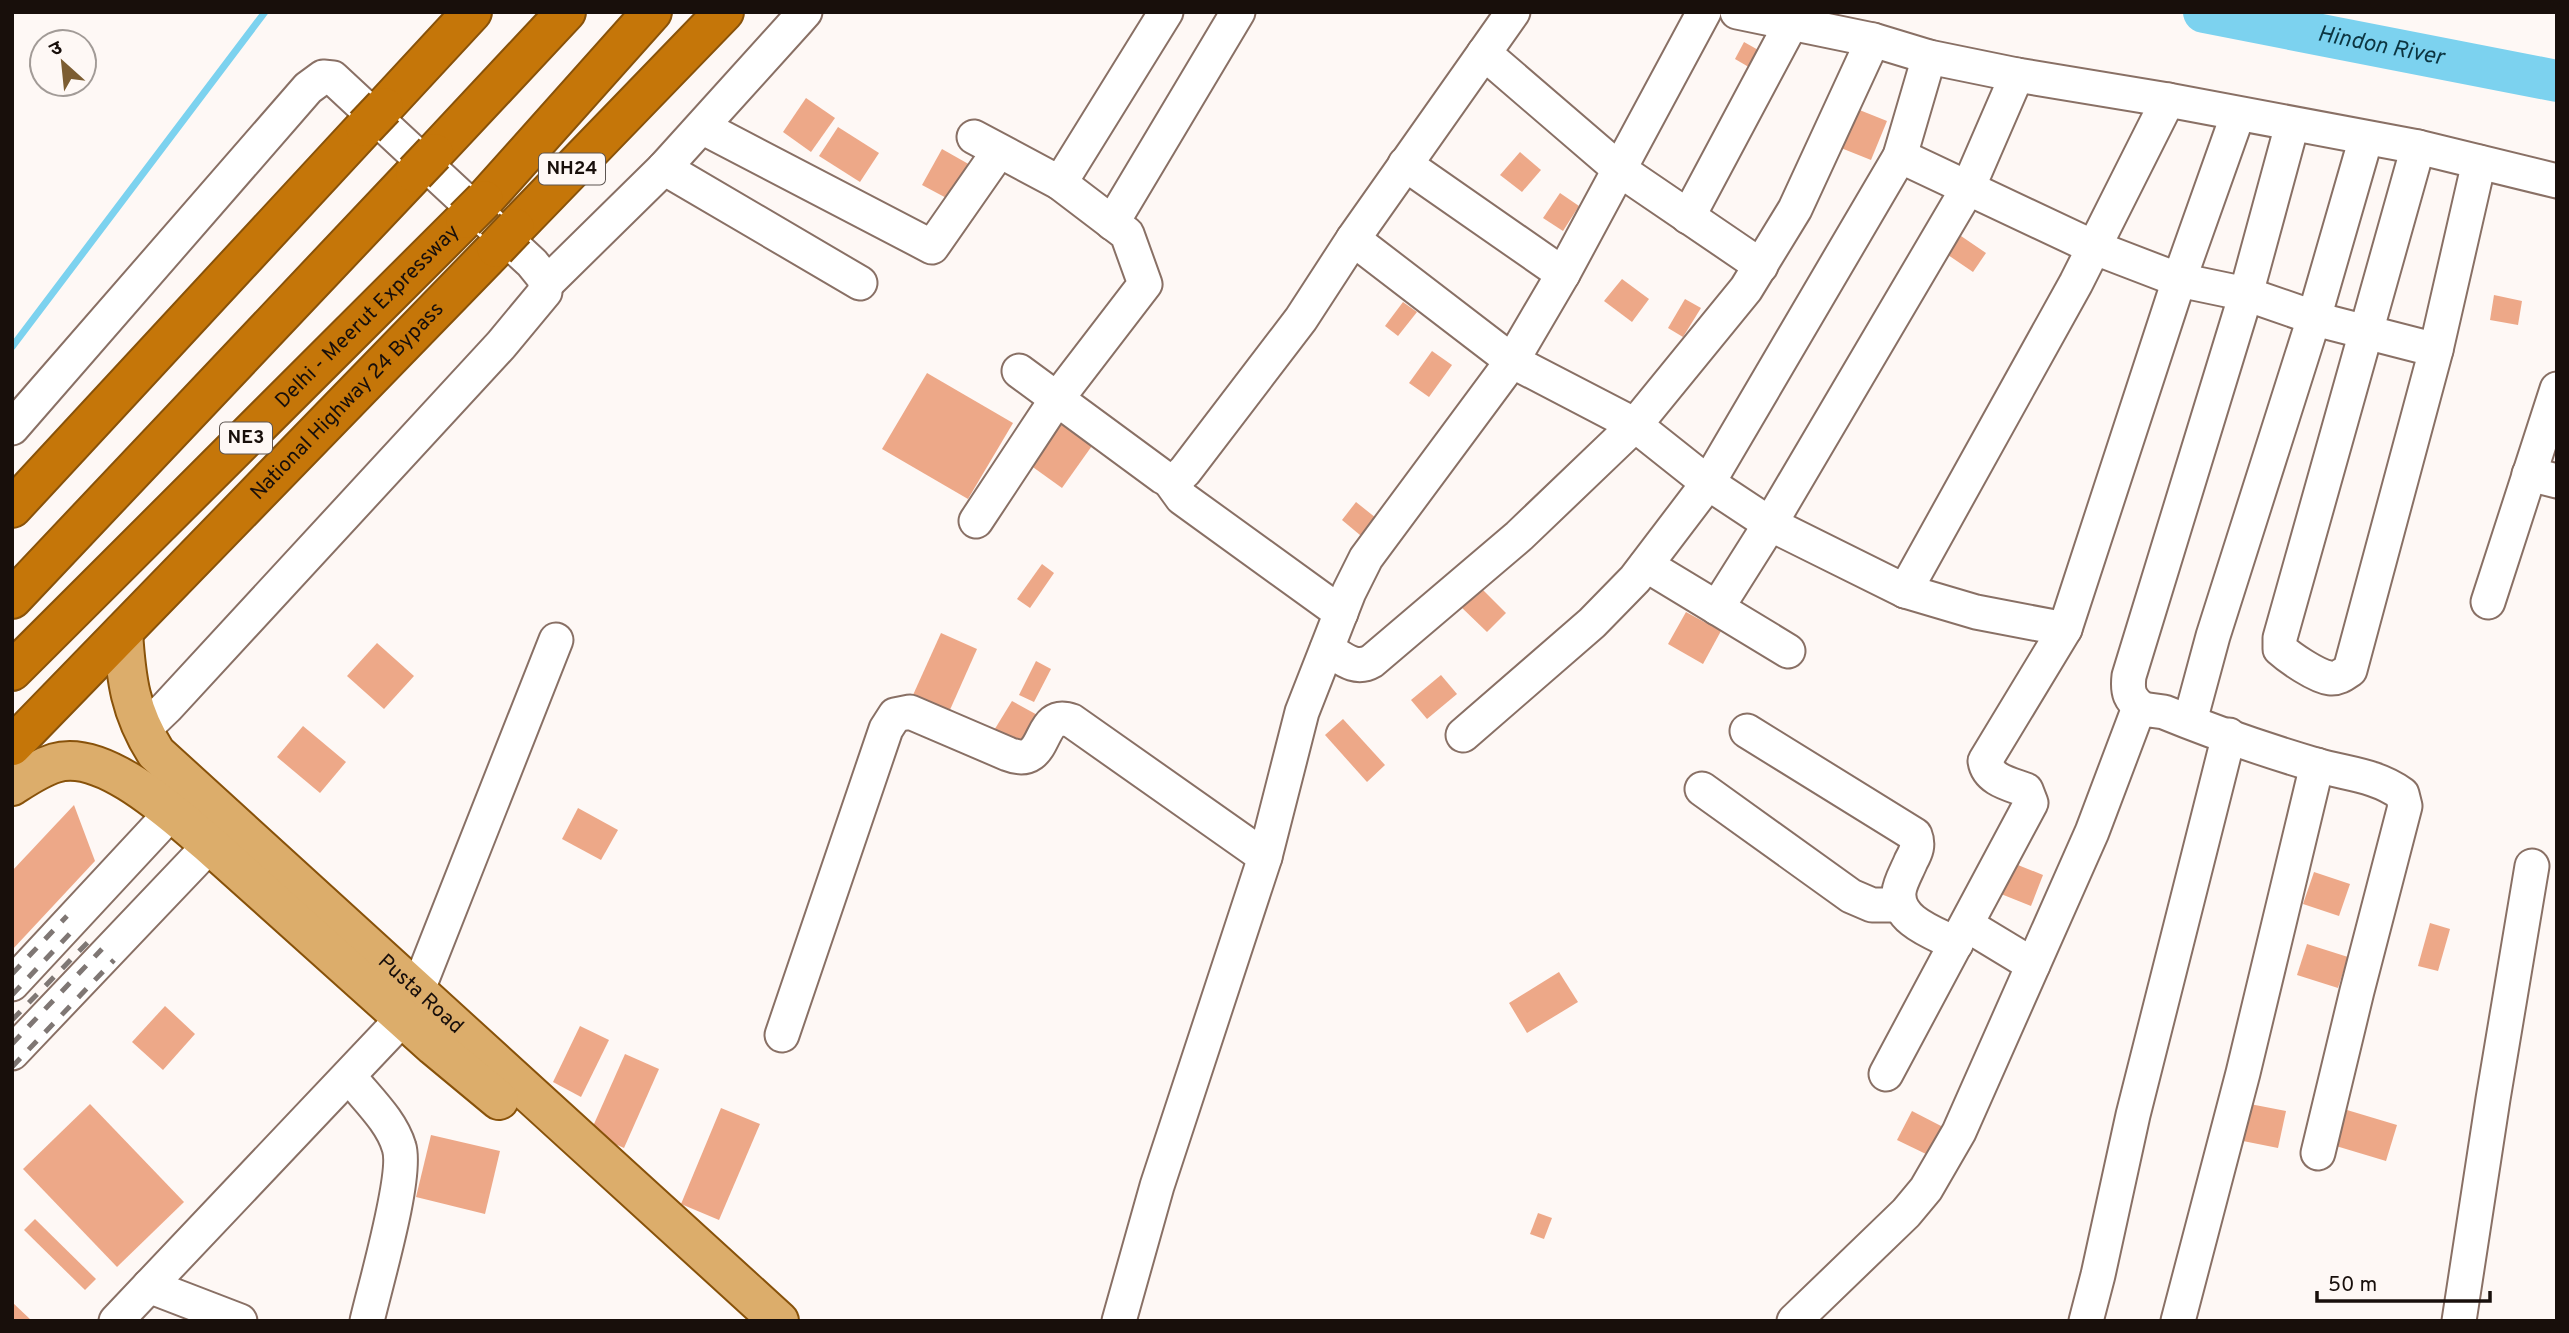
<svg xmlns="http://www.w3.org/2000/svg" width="2569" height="1333" viewBox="0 0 2569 1333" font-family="Overpass,'Noto Sans Devanagari',sans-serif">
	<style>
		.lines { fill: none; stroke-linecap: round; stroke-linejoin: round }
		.stream { stroke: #7cd2ef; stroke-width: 7 }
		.river { stroke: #7cd2ef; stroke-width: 42 }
		.building { fill: #eda888 }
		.minor-casing { stroke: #897065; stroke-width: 37 }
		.major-casing { stroke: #88520a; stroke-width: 42 }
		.highway-casing { stroke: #88520a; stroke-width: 42 }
		.minor { stroke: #fff; stroke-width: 33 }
		.major { stroke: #dcad6b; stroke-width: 38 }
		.highway { stroke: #c57609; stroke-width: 38 }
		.rail { stroke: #7f7774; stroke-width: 5; stroke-dasharray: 12 12; stroke-linecap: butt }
		.highway-bridge-casing { stroke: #88520a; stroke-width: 42; stroke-linecap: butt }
		.highway-bridge { stroke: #c57609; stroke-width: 38 }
		.labels { text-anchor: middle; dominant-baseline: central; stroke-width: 5; stroke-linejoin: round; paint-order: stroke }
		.shield { fill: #fef8f5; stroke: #5d5551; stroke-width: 2 }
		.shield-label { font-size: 19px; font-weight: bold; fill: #180f0b }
		.street-label { font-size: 21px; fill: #180f0b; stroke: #fef8f5 }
		.water-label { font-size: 23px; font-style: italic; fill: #0c3541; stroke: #fef8f5 }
	</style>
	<rect width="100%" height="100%" fill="#fef8f5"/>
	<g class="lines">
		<polyline class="stream" points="12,347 265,12"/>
		<path class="river" id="s1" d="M 2204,12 L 2557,81"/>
	</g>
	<g class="building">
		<polygon points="1744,42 1769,56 1759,73 1735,59"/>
		<polygon points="806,98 835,118 811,152 783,132"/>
		<polygon points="1857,109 1887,121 1871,160 1841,148"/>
		<polygon points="838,127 879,153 860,182 819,156"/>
		<polygon points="942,149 972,166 952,201 922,185"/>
		<polygon points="1520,152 1541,170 1522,192 1500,175"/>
		<polygon points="1560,193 1579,206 1563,231 1543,218"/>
		<polygon points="1961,236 1986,253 1973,272 1948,255"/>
		<polygon points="1622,279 1649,299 1632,322 1604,301"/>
		<polygon points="2494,295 2522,301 2518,325 2490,320"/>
		<polygon points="1685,299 1701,308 1683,337 1668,328"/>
		<polygon points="1403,302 1417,312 1398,336 1385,326"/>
		<polygon points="1432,351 1452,365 1429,397 1409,383"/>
		<polygon points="927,373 1013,423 968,499 882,449"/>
		<polygon points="1062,420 1094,443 1062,488 1030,465"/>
		<polygon points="1356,502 1381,522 1366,540 1342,520"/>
		<polygon points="1042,564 1054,573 1030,608 1017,599"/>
		<polygon points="1478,585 1506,613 1487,632 1458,604"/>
		<polygon points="1686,612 1721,631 1703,664 1668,644"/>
		<polygon points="941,633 977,649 949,712 913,695"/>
		<polygon points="377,643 414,676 384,709 347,676"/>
		<polygon points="1036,661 1051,669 1034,702 1019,695"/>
		<polygon points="1441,675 1457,694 1427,719 1411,700"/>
		<polygon points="1012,701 1041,717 1023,749 993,732"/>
		<polygon points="1343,719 1385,765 1367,782 1325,735"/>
		<polygon points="303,726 346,762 320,793 277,757"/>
		<polygon points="74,805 95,861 12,950 12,871"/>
		<polygon points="578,808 618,830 601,860 562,839"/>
		<polygon points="2013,863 2043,875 2031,906 2001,894"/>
		<polygon points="2314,872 2350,884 2339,916 2303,904"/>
		<polygon points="2430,923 2450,929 2438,971 2418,966"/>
		<polygon points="2307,944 2348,957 2338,988 2297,975"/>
		<polygon points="1559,972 1578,1002 1527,1033 1509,1003"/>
		<polygon points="165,1006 195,1034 163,1070 132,1042"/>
		<polygon points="580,1026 609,1040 581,1097 553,1082"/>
		<polygon points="625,1054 659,1069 624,1148 590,1133"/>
		<polygon points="90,1104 184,1202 117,1267 23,1169"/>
		<polygon points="2250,1104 2286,1111 2278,1148 2243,1141"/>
		<polygon points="721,1108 760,1124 719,1220 681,1204"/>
		<polygon points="2347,1110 2397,1125 2386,1161 2336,1146"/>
		<polygon points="1912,1111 1943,1127 1928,1155 1897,1140"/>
		<polygon points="431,1135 500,1151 485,1214 416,1197"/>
		<polygon points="1538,1213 1552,1218 1544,1239 1530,1234"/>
		<polygon points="35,1219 96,1279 85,1290 24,1230"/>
		<polygon points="12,1302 32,1321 12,1321"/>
	</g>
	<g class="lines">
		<g class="minor-casing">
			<g id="minor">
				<polyline points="1737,12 1873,40 1929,57 2017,75 2168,100 2418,147 2557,181"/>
				<polyline points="1484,53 1620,170 1761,266"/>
				<polyline points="702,127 932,247 999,151"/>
				<polyline points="974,137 1060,183 1166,12"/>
				<path d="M 2418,147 L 2280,638 L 2280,649 C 2290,658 2316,676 2330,678 C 2338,679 2344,674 2350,670 L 2436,350 L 2479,162"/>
				<polyline points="1900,156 2093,247 2179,280 2246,294 2327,322 2436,350"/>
				<polyline points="1405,164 1563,274"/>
				<polyline points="664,168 860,283"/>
				<polyline points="1688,217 1792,22"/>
				<polyline points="1112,223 1238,12"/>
				<polyline points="1353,239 1512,361 1635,425 1708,483 1770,524 1905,591 1976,612 2065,629"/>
				<polyline points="546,284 664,168 805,12"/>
				<path d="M 1019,371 L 1163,477 C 1173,483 1178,478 1185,471 L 1301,319 L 1353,239 L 1513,12"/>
				<polyline points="12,428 308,88 323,77 333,78 532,263 545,279 545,292 501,345 167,707 142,731"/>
				<polyline points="2529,474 2557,481"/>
				<polyline points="1169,480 1182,498 1341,613"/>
				<polyline points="976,521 1056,400 1145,284 1127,234 1060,183"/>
				<polyline points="1646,565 1788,651"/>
				<polyline points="1905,591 2076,283 2168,100"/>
				<polyline points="2488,602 2557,389"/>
				<polyline points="1717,608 1770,524 1968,188 2017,75"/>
				<path d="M 1327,649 C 1342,658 1355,671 1372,661 L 1519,536 L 1635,425 L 1746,289 L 1795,209 L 1873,40"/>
				<path d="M 2142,709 C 2130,699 2127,693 2129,676 L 2246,294 L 2292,125"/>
				<polyline points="2190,721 2213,636 2314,318 2366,138"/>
				<path d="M 1747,731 L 1915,835 C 1919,845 1916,852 1911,861 C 1907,871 1900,882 1899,892 C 1896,921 1935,933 1956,944"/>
				<polyline points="1463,735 1592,623 1635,579 1708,483 1900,156 1929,57"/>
				<polyline points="1702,789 1851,896 1872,905 1899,905"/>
				<polyline points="1967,925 2033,965"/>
				<polyline points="12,984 171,813"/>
				<polyline points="417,992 556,640"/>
				<path d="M 782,1035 L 886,729 L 895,715 L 910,712 L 1008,754 C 1051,771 1035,707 1072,721 L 1265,857"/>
				<polyline points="12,1053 210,845"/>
				<path d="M 1886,1074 L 2031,803 L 2026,790 C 2010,784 1988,780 1985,761 L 2065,629 L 2179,280 L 2238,114"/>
				<path d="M 349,1076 C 366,1098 391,1120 399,1147 C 408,1175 375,1286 367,1321"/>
				<polyline points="149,1286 240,1321"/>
				<polyline points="116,1321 403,1018"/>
				<polyline points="1119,1321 1157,1186 1265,857 1302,712 1349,592 1366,558 1512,361 1563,274 1704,12"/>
				<path d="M 1794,1321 L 1906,1213 L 1926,1189 L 1959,1132 L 2092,832 L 2135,718 L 2142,709 L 2164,712 C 2213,732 2265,750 2316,765 C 2347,774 2376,775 2402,794 L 2405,806 L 2357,991 L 2318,1153"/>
				<polyline points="2086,1321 2098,1275 2133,1115 2229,735"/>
				<polyline points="2178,1321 2243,1073 2317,765"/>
				<polyline points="2459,1321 2493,1099 2532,866"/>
			</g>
		</g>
		<g class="major-casing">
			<g id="major">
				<path id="s2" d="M 123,632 C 126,679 130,712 156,753 L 779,1321"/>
				<path d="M 12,786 C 26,777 39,768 55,763 C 104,748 175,816 210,845 L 434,1046 L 499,1100"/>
			</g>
		</g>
		<g class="highway-casing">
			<g id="highway">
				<polyline points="384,107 472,12"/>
				<polyline points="434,153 566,12"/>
				<polyline points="484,200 652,12"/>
				<polyline points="515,228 724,12"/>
				<polyline points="12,508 365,127"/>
				<polyline points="12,599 415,173"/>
				<path id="s3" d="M 12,671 L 465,219"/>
				<path id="s4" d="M 12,746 L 496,248"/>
			</g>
		</g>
		<use href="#minor" class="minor"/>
		<use href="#major" class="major"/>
		<use href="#highway" class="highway"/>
		<g class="rail">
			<polyline points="12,974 67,916"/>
			<polyline points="12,995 77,926"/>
			<polyline points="12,1020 91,939"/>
			<polyline points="12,1044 102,949"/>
			<polyline points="12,1067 114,960"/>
		</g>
		<g class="highway-bridge-casing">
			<g id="highway-bridge">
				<polyline points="365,127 384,107"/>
				<polyline points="415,173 434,153"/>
				<polyline points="465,219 484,200"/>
				<polyline points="496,248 515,228"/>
			</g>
		</g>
		<use href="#highway-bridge" class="highway-bridge"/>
	</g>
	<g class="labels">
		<g class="shield">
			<rect x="539" y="153.5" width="66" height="31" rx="5"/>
			<rect x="220" y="422.5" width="52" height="31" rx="5"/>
		</g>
		<g class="shield-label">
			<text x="572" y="169">NH24</text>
			<text x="246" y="438">NE3</text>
		</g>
		<g class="street-label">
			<text stroke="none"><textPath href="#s3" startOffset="502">Delhi - Meerut Expressway</textPath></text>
			<text stroke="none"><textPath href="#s4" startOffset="481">National Highway 24 Bypass</textPath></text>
			<text stroke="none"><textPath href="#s2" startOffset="485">Pusta Road</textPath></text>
		</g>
		<g class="water-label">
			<text stroke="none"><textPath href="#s1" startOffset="180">Hindon River</textPath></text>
		</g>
	</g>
	<rect width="2569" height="1333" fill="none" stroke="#180f0b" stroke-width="28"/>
	<g transform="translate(63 63) rotate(333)"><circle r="33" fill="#fef8f5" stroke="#a29b97" stroke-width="2"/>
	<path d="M0-5L12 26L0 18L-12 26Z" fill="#7c5d32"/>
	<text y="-10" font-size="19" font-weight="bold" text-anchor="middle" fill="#180f0b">उ</text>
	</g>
	<path d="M2317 1291v10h173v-10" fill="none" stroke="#180f0b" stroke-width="3.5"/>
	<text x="2328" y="1291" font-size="21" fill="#180f0b" stroke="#fef8f5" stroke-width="5" paint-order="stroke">50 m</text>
</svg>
